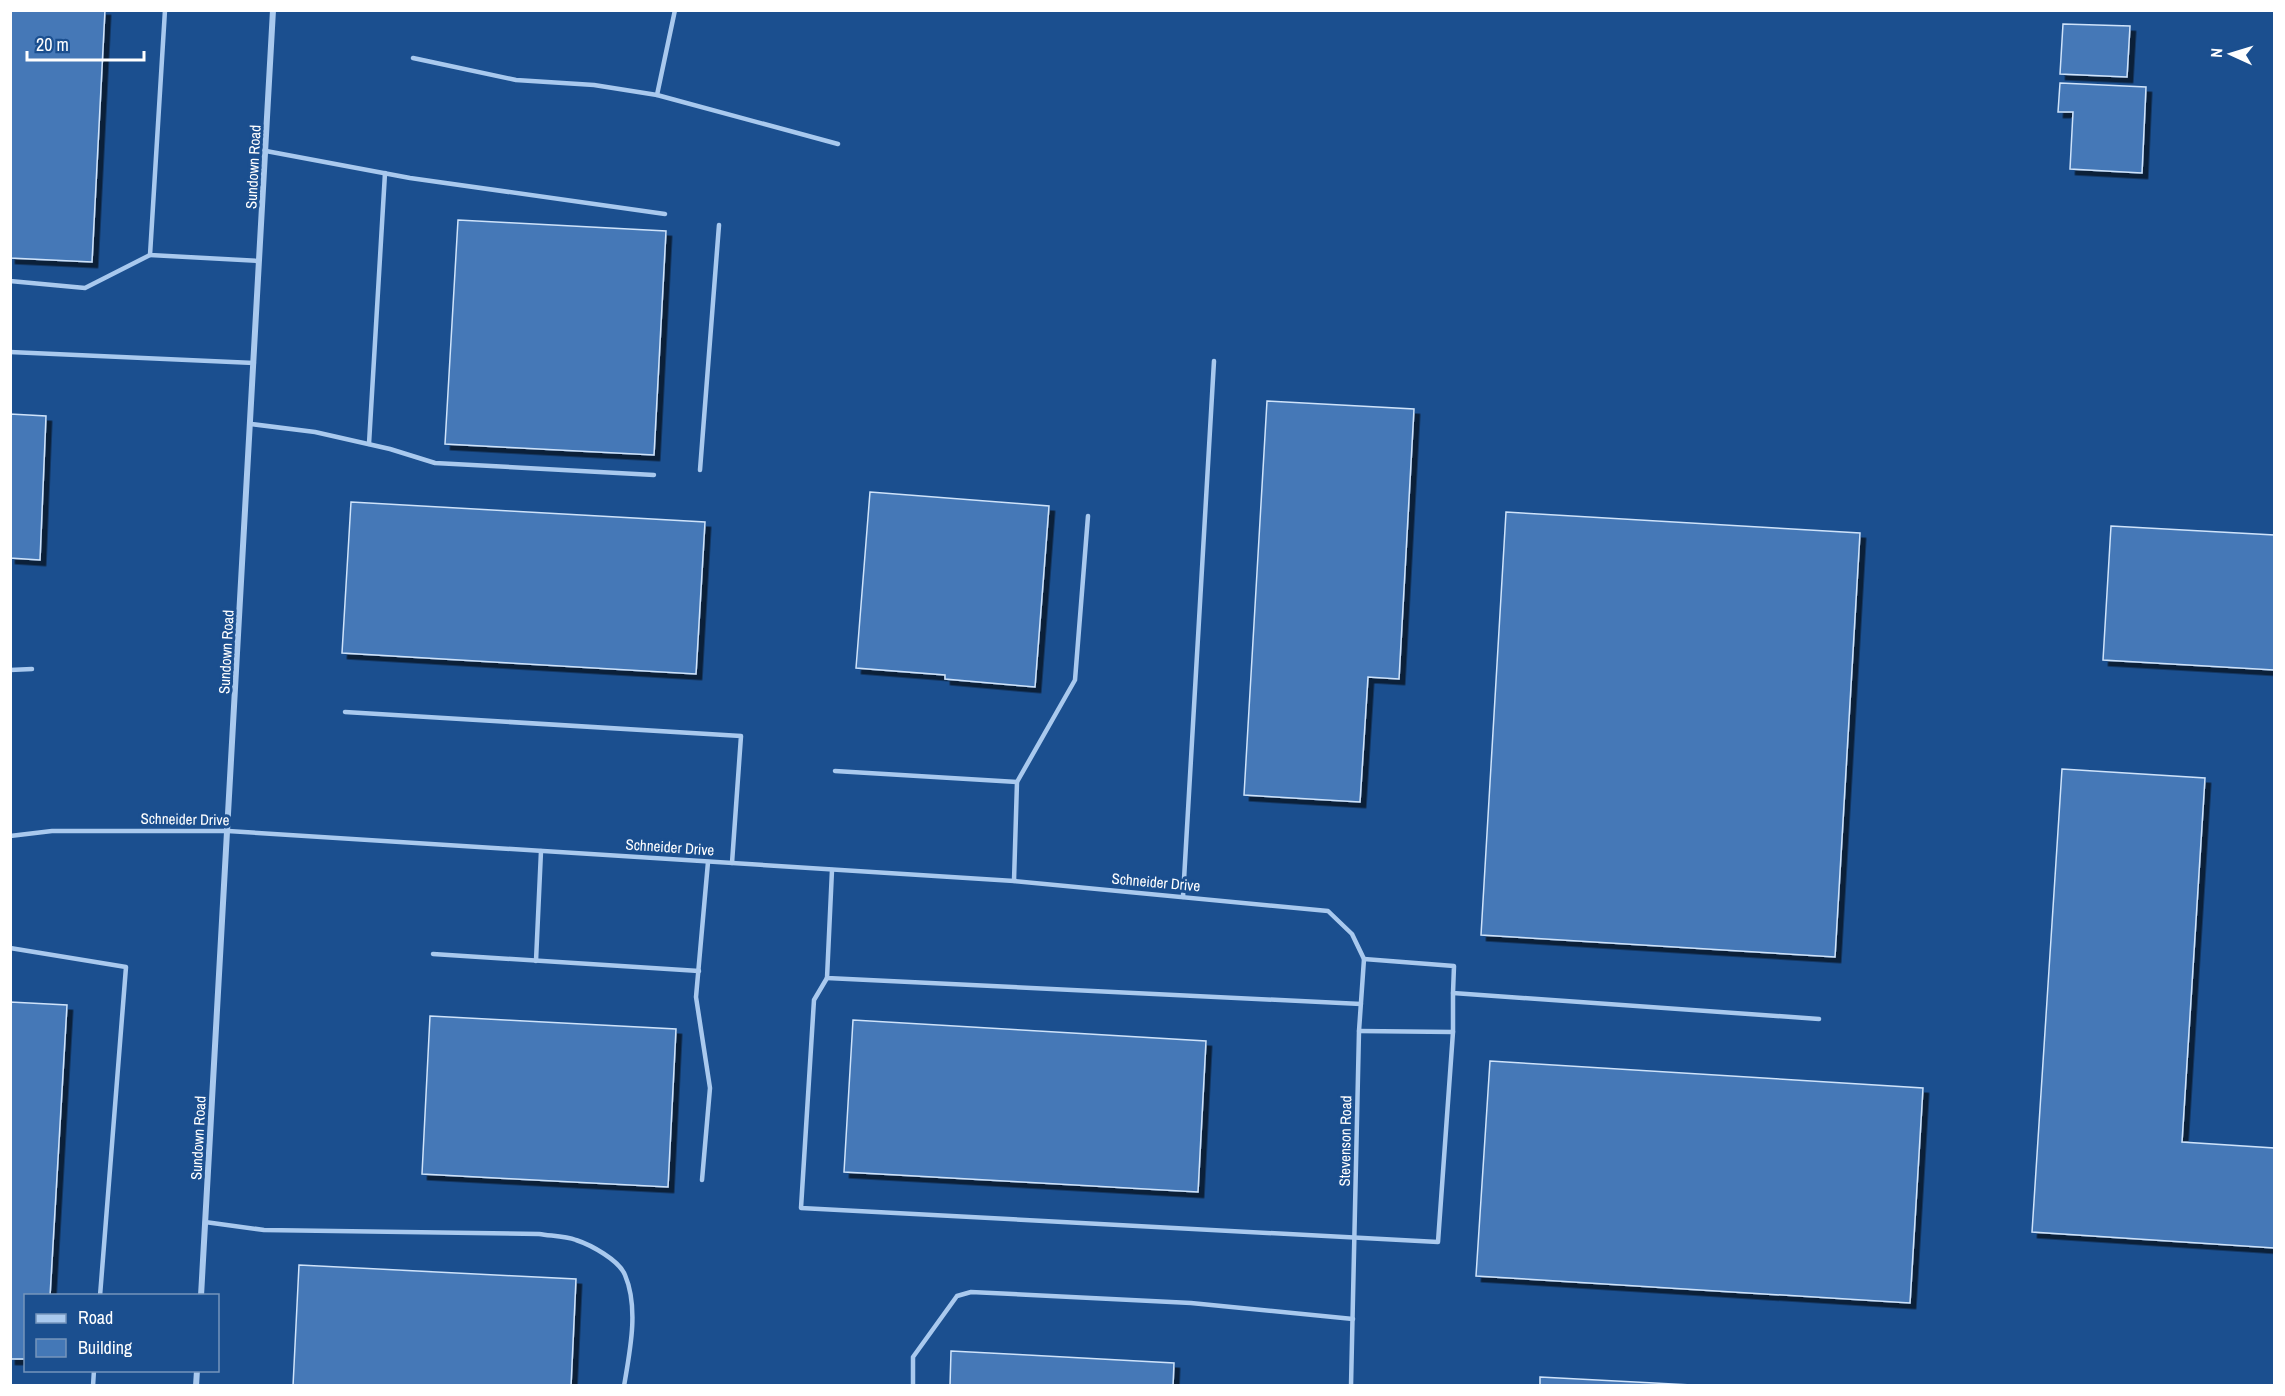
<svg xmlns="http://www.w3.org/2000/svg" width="2285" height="1396" viewBox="0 0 2285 1396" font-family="'Archivo Narrow',sans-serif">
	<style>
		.building { fill: #4478b7; stroke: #cfe3fa; stroke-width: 1.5; filter: url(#shadow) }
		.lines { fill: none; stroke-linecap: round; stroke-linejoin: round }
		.service { stroke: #a9c9ee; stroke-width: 4.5 }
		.minor { stroke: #a9c9ee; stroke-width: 6 }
		.labels { text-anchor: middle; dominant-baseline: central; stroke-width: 6; stroke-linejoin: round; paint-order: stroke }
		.street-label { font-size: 15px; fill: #fff; stroke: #1b4f8f }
	</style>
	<defs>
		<filter id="shadow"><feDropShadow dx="5.5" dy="5.5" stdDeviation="0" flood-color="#0009"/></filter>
	</defs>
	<rect width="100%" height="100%" fill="#1b4f8f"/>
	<g class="building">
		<polygon points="10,10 105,10 92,262 10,258"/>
		<polygon points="2063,24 2130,26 2127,77 2060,74"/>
		<polygon points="2060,83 2146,87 2142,173 2070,169 2073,112 2058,112"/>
		<polygon points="458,220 666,231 654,455 445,444"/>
		<polygon points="1267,401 1414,409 1399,679 1368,677 1360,802 1244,795"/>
		<polygon points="10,414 46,416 40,560 10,558"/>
		<polygon points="870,492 1049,506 1035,687 945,679 945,675 856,668"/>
		<polygon points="351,502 705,522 696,674 342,653"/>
		<polygon points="1506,512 1860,533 1835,957 1481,935"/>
		<polygon points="2111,526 2274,535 2274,670 2103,660"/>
		<polygon points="2062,769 2205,778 2182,1142 2274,1148 2274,1248 2032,1232"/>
		<polygon points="10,1002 67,1005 50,1296 26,1296 26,1359 10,1359"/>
		<polygon points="430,1016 676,1029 668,1187 422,1174"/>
		<polygon points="853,1020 1206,1041 1198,1192 844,1172"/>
		<polygon points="1490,1061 1923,1088 1910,1303 1476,1276"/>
		<polygon points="299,1265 576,1279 571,1386 293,1386"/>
		<polygon points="951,1351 1174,1363 1173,1386 950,1386"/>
		<polygon points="1540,1377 1711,1386 1540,1386"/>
	</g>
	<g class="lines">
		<g class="service">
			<polyline points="165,10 150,255 259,261"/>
			<polyline points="413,58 516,80 594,85 657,95 838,144"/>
			<polyline points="657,95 675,10"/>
			<polyline points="266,151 410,178 665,214"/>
			<polyline points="10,281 85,288 150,255"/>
			<polyline points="10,352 254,363"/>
			<polyline points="251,424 315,432 390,449 435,463 654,475"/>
			<polyline points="369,444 385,173"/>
			<polyline points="700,470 719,225"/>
			<polyline points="10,670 32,669"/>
			<polyline points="345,712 741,736 732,863"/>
			<polyline points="835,771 1017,782"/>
			<polyline points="10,836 52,831 228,831 1014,881 1328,911 1352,934 1364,959 1359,1031 1351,1386"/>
			<polyline points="832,870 827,978 1361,1004"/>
			<polyline points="1014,881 1017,782 1075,680 1088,516"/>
			<polyline points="1183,897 1214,361"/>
			<polyline points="10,948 126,967 100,1296"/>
			<polyline points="433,954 699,971"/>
			<polyline points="1364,959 1454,966 1453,993 1819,1019"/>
			<polyline points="536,961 541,851"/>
			<polyline points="827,978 814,1000 801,1208 1438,1242 1453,1032"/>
			<polyline points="1359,1031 1453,1032 1453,993"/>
			<polyline points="702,1180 710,1088 696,997 708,862"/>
			<path d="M 205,1222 L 264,1230 L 539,1234 C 551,1236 565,1236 576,1240 C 591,1245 619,1260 625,1275 C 639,1308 630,1351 624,1386"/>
			<polyline points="93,1386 94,1370"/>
			<polyline points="913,1386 913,1357 957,1296 971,1292 1191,1303 1353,1319"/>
		</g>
		<g class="minor">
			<polyline points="201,1296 273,10"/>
			<polyline points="196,1386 197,1370"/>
		</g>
	</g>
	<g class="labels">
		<g class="street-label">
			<text transform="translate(253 167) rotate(-87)">Sundown Road</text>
			<text transform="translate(226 652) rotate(-87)">Sundown Road</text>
			<text transform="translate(185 819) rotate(1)">Schneider Drive</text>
			<text transform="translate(670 847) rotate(4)">Schneider Drive</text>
			<text transform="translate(1156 882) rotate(5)">Schneider Drive</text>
			<text transform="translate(198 1138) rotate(-87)">Sundown Road</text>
			<text transform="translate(1345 1141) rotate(-89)">Stevenson Road</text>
		</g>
	</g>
	<rect width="2285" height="1396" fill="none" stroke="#ffffff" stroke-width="24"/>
	<rect x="24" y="1294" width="195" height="78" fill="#1b4f8f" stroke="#7695bc" stroke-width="1.5"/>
	<rect x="36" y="1314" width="30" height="9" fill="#a9c9ee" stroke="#7695bc" stroke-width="1.5"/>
	<text x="78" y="1324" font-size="18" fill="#ffffff">Road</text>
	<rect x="36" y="1339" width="30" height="18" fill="#4478b7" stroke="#7695bc" stroke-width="1.5"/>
	<text x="78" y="1354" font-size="18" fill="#ffffff">Building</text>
	<g transform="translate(2231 54) rotate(274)" stroke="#1b4f8f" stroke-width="4.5" paint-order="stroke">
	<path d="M0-4.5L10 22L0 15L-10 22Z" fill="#ffffff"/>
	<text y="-9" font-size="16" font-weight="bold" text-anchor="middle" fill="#ffffff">N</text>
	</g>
	<path d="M27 51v9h117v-9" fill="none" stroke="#ffffff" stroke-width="3"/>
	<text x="36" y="51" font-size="18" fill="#ffffff" stroke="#1b4f8f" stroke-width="4.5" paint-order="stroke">20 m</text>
</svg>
